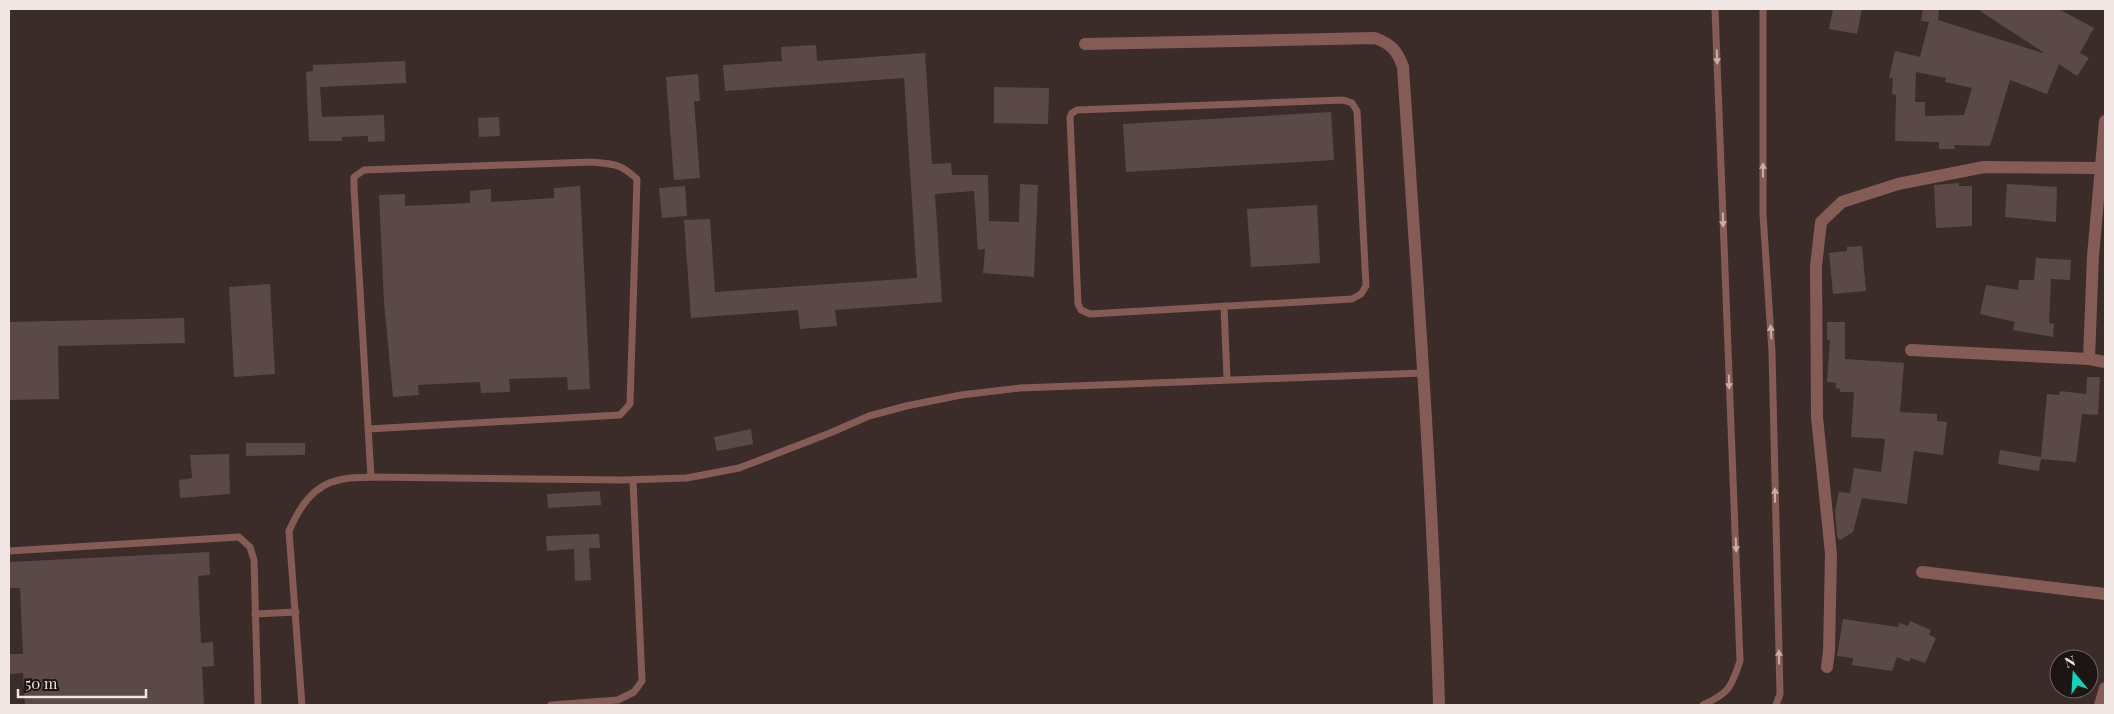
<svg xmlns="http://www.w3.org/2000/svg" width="2114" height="714" viewBox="0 0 2114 714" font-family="'Playfair Display',serif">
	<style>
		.building { fill: #5b4947; fill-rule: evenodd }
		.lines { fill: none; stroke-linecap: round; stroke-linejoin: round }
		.service { stroke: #855b56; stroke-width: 7 }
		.minor { stroke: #855b56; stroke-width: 12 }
		.oneway { fill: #c6aeab }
	</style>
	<rect width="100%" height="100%" fill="#3b2b29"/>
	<g class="building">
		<polygon points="1833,9 1862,9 1857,34 1829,29"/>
		<path d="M 1923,9 L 1939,10 L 1938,20 L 2043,53 L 2043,52 L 1977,9 L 2059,9 L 2094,28 L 2080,53 L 2089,58 L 2077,76 L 2059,64 L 2047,94 L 2010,80 L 1990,146 L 1954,145 L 1955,149 L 1939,149 L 1939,142 L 1895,141 L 1896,95 L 1892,94 L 1893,78 L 1889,78 L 1895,51 L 1920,57 L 1929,22 L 1921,21 ZM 1916,72 L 1946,78 L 1945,82 L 1972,88 L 1964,115 L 1925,116 L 1925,102 L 1915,102 Z"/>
		<polygon points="816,45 817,61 925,53 932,164 951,163 952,175 988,175 989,221 1019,222 1020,184 1038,185 1034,277 983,273 985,249 978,250 974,191 935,194 942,302 835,310 837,326 800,329 798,310 691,318 684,220 710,219 715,292 917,278 904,78 725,91 723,65 782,61 781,47"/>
		<polygon points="405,61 406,83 320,87 322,117 384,115 385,141 368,142 368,136 342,137 342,141 309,141 306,72 313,71 313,65"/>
		<polygon points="698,74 700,101 694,101 700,178 674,180 666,77"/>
		<polygon points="994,87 1049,88 1048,124 994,123"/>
		<polygon points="1331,112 1334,160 1126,172 1123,124"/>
		<polygon points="499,117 500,136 479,137 478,118"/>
		<polygon points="1959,183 1959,186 1972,186 1972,226 1936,228 1934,185"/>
		<polygon points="2007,184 2057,187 2056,222 2005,217"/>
		<polygon points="580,186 590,389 568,390 567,377 509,379 510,392 481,393 480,382 418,385 419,395 393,397 384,302 379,195 405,194 405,206 470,203 470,191 491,189 491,202 554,198 554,188"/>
		<polygon points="685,186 687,216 662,218 659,188"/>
		<polygon points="1317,205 1320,263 1251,267 1247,209"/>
		<polygon points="1862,246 1866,291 1833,294 1829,253 1847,251 1847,247"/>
		<polygon points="2036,258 2071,260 2070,280 2051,279 2049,323 2054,324 2053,337 2013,330 2015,322 1980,314 1986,285 2018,290 2019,280 2034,280"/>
		<polygon points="270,284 275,374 234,377 229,287"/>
		<polygon points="184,318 185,343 58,346 59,399 9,400 9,322"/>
		<polygon points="1827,322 1845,322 1845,359 1904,363 1900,412 1937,414 1937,421 1947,422 1943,455 1914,451 1907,504 1862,498 1853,532 1840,540 1837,537 1835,511 1839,492 1850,493 1854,468 1881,472 1885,439 1851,437 1854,392 1840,392 1840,389 1836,388 1836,383 1827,382 1830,340 1827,340"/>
		<polygon points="2087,377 2100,377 2098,415 2082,414 2076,462 2041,459 2039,471 1998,464 2000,450 2041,457 2047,394 2059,395 2060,391 2086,394"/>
		<polygon points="751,429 753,444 717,451 714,437"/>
		<polygon points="246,443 305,443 305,455 246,456"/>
		<polygon points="229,454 230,494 180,498 179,480 192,478 190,455"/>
		<polygon points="600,491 601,505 548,508 547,494"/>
		<polygon points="599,534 600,548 589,548 591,580 575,581 574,549 547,551 546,536"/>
		<polygon points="209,552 210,575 198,576 201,643 213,642 214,666 202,667 204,705 25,705 23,673 10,674 9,654 23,654 20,588 9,588 9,562"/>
		<polygon points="1843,619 1898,627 1900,623 1908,626 1910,621 1931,630 1929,635 1936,638 1925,663 1911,658 1909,662 1897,657 1892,671 1852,665 1853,658 1837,656"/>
	</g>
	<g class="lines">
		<g class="service">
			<polyline points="1763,9 1763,214 1772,352 1780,694 1776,705"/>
			<polygon points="1343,100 1352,103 1357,111 1366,286 1361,294 1352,299 1090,314 1081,310 1078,304 1070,117 1072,113 1077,110"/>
			<polyline points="1224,306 1227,379"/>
			<path d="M 368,429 L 620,415 L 630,404 L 637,179 C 619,163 614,164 591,162 L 364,170 L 354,177 L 354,188 L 371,477"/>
			<polyline points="9,551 239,537 250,547 254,560 258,705"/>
			<polyline points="255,614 296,612"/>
			<path d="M 302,705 L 289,531 C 299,508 313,485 339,480 C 349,477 361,478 371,477 L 622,480 L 687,478 L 739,468 L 830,433 L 869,416 L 906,406 L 961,395 L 1020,388 L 1423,373"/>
			<polyline points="551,705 618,700 634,692 642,681 633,480"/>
			<path d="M 1703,705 C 1729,693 1731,688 1740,661 L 1715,9"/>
		</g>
		<g class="minor">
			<path d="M 1085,44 L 1375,38 C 1391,44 1397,50 1403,67 C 1417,279 1433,492 1439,705"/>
			<polyline points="2105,121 2093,256 2089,359 2105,362"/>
			<polyline points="1911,350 2089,359"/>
			<polyline points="1922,572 2105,594"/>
			<polyline points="1827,667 1829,651 1831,554 1817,417 1816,266 1821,222 1842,202 1898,184 1984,167 2101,168"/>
			<polyline points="2100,705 2105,688"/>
		</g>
	</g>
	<defs><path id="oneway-solid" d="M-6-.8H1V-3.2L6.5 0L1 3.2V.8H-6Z" transform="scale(1.25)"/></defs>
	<g class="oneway">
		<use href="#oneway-solid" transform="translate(1717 57) rotate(88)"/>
		<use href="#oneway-solid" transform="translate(1763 170) rotate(-90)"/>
		<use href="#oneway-solid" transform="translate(1723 220) rotate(88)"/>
		<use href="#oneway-solid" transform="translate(1771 332) rotate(-94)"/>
		<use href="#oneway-solid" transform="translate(1729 382) rotate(88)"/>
		<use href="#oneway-solid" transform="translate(1775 495) rotate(-90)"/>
		<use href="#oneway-solid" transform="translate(1736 545) rotate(88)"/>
		<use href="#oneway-solid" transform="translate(1779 657) rotate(-91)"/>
	</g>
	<rect width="2114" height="714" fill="none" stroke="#f1e6e4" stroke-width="20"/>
	<g transform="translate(2074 674) rotate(342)"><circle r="24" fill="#1d1514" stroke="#726967"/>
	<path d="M0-4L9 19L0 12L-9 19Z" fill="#0ad5b5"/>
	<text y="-8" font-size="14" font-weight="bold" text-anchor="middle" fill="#f1e6e4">N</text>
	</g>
	<path d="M18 689v8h128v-8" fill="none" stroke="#f1e6e4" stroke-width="2.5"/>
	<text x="25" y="689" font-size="15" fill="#f1e6e4" stroke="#1d1514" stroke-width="4" paint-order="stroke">50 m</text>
</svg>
